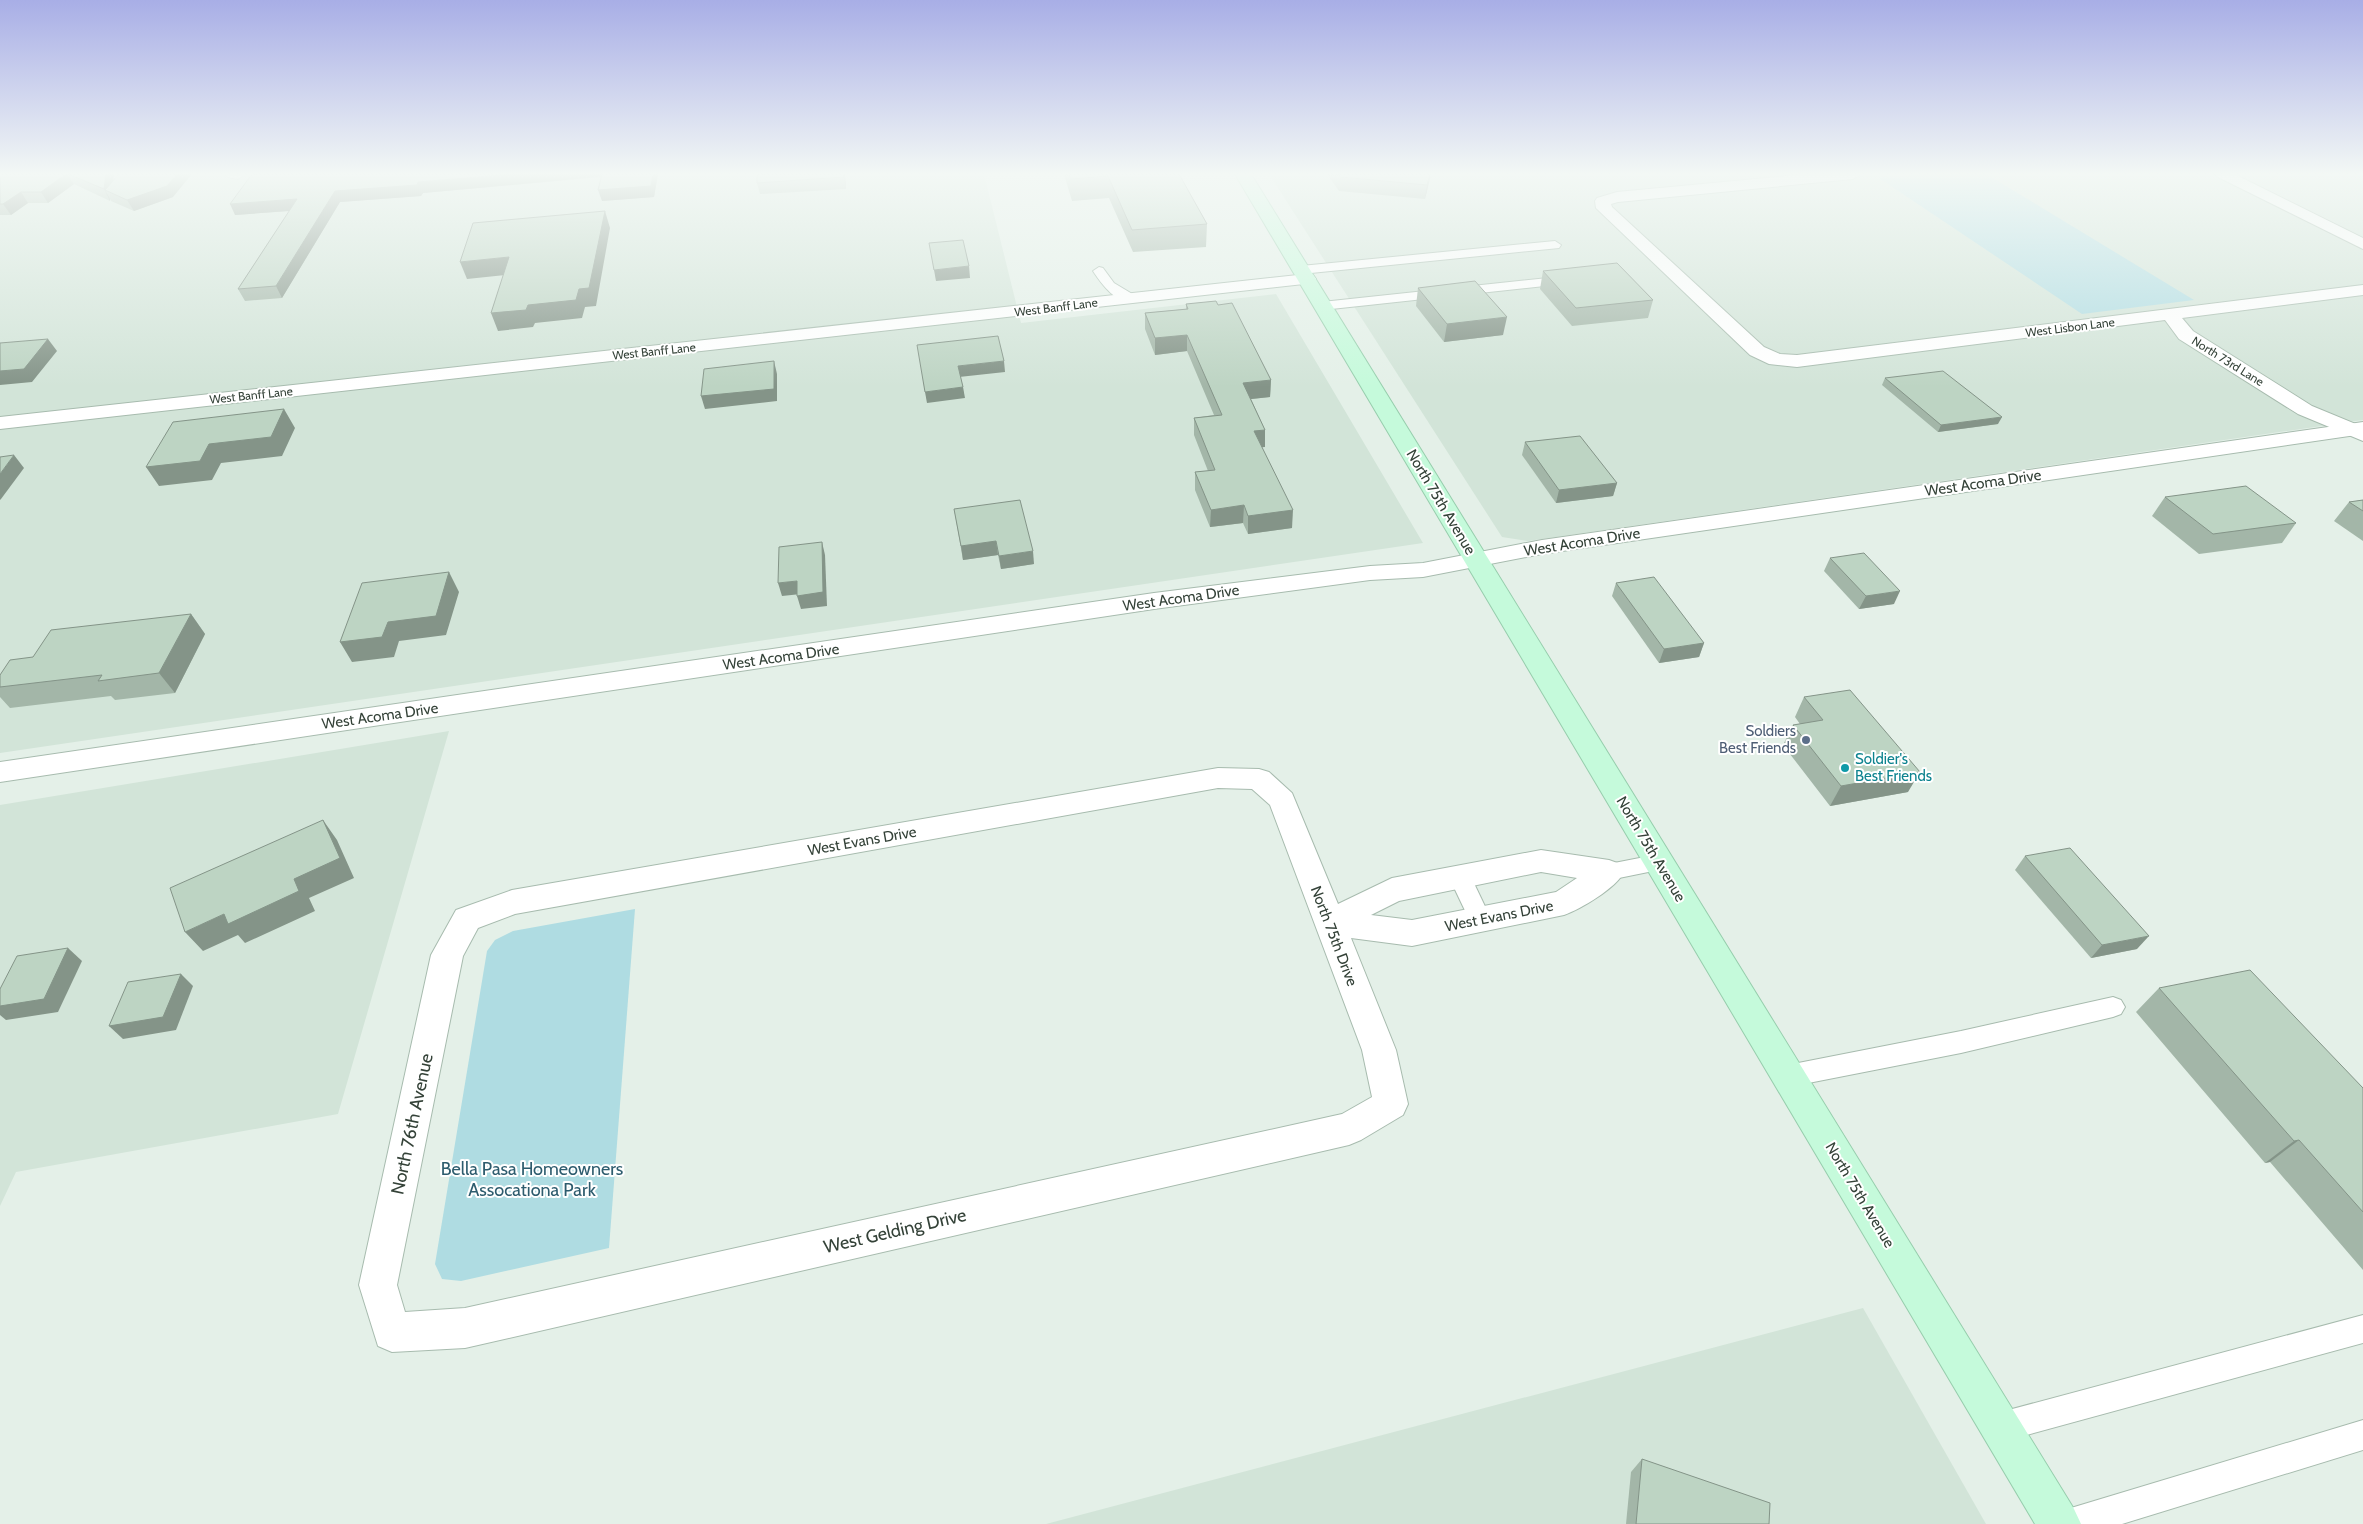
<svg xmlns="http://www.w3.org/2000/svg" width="2363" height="1524" viewBox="0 0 2363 1524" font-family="Cabin,sans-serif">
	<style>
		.residential { fill: #d2e4d8 }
		.green { fill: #afdce2 }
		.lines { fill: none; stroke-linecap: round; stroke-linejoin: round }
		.service-casing { stroke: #a7bbae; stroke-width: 2 }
		.minor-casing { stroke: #a7bbae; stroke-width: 2 }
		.tertiary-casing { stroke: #a7bbae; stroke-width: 2 }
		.secondary-casing { stroke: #96cdac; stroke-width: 2 }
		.service { fill: #fff; fill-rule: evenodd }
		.minor { fill: #fff; fill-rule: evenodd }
		.tertiary { fill: #fff; fill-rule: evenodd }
		.secondary { fill: #c5fadb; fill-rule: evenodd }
		.wall { fill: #a3b6a8 }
		.shaded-wall { fill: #849488 }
		.building { fill: #bdd4c3; stroke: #849488 }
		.service-dot { fill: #5c6f8a; stroke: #fff; stroke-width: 2 }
		.culture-dot { fill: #0f9aa8; stroke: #fff; stroke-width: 2 }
		.labels { text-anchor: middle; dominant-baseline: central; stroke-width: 4; stroke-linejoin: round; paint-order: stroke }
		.far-street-label { font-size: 12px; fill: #344238; stroke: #fff }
		.street-label { font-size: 15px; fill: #344238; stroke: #fff }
		.service-label { font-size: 15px; fill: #4e5e75; stroke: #fff; text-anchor: end }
		.culture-label { font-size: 15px; fill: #0d838f; stroke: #fff; text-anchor: start }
		.near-street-label { font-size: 18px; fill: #344238; stroke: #fff }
		.near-park-label { font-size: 18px; fill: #2d5c6e; stroke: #fff }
	</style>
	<rect width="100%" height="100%" fill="#e4f0e8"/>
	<g class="residential">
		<polygon points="0,174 984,174 1021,323 1276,294 1423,543 0,753"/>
		<polygon points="1269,174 2363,174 2363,420 1528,541 1502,537"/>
		<polygon points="449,731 338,1114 16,1172 0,1206 0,805"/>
		<polygon points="1863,1308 1986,1524 1046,1524"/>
	</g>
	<g class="green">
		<polygon points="1924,174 1986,174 2194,300 2082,314 1879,178"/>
		<polygon points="635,909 609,1248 461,1281 442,1279 435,1264 487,951 495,940 513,931"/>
	</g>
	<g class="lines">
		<g class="service-casing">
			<g id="service">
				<polygon points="1555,241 1561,245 1559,248 1301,274 1295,270 1301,266"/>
				<path d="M 1099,267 L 1103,268 L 1114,283 L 1134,295 L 1136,298 L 1134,301 C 1116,305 1101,283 1093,271 Z"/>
				<polygon points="1567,276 1572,277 1573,280 1572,283 1322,310 1315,306 1322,302"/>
				<polygon points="1660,854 1668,856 1671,862 1668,868 1609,880 1601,878 1598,872 1601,866 1609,864"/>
				<polygon points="1460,869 1468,871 1471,877 1491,919 1488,925 1480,928 1472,925 1469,919 1449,877 1452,871"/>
				<polygon points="2113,997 2121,1000 2125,1007 2121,1014 2113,1017 1961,1053 1788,1087 1779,1084 1776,1076 1779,1068 1788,1065 1961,1031"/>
				<polygon points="2363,1315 2363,1343 2001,1442 1990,1438 1986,1427 1990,1416 2001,1412"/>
				<polygon points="2363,1420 2363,1450 2122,1524 2055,1524 2060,1513 2071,1508"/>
			</g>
		</g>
		<g class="minor-casing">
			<g id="minor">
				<polygon points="225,174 246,174 238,179 228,177"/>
				<polygon points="1808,174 1861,174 1853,179 1618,202 1611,204 1612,207 1764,347 1780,354 1797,355 2363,285 2363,295 2182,318 2193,331 2312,406 2363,427 2363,441 2298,414 2179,339 2165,320 1797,367 1769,364 1750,355 1596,208 1595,201 1597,198 1617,192"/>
				<polygon points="2215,174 2234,174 2363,238 2363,249 2218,177"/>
				<polygon points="1307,274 1313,275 1316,279 1313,283 0,429 0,417"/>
				<path d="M 1218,768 L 1259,769 L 1269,772 L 1292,793 L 1338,904 L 1392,878 L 1541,850 L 1609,860 L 1620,864 L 1624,872 C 1616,888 1581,909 1564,915 L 1412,946 L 1351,938 L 1396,1050 L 1408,1104 L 1403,1115 L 1361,1140 L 1349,1145 L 465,1348 L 392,1352 L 378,1346 L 359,1285 L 431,955 L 456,910 L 512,890 ZM 1218,788 L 1252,789 L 1270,805 L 1362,1050 L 1372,1097 L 1342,1114 L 465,1308 L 405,1312 L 397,1285 L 463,956 L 478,928 L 515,914 ZM 1541,872 L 1577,878 L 1556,892 L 1412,920 L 1371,915 L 1399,901 Z"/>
			</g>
		</g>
		<g class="tertiary-casing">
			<polygon id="tertiary" points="2363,422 2363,434 1542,554 1423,577 1370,580 1154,609 0,782 0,762 1154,593 1370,566 1423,563 1542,540"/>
		</g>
		<g class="secondary-casing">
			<polygon id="secondary" points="1235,174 1251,174 2074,1509 2081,1524 2035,1524"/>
		</g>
		<use href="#service" class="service"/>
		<use href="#minor" class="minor"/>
		<use href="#tertiary" class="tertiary"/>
		<use href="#secondary" class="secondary"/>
	</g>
	<g class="wall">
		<polygon points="2,174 114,174 113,181 173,197 134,211 111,201 110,199 110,201 74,184 48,203 28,203 11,215 0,215 0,175"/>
		<polygon points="252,174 658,174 654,197 602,201 602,177 423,193 421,196 340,202 282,298 245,301 238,289 289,211 235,215"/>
		<polygon points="757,174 845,174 846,189 760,194 757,183"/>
		<polygon points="1064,174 1179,174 1207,224 1206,247 1133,252 1109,198 1072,201"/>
		<polygon points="1327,174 1431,174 1425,199 1339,191"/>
		<polygon points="1543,271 1653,300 1648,318 1572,326 1540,289"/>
		<polygon points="1418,288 1503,335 1444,342 1416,306"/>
		<polygon points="1186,304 1218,305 1271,380 1270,397 1251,399 1265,430 1265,447 1262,447 1292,528 1248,534 1243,523 1210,527 1195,490 1195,472 1208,471 1194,435 1194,418 1214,415 1187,351 1155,355 1145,329 1145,313 1186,309"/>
		<polygon points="1885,378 1998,424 1938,432 1882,385"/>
		<polygon points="1525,442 1617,483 1613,496 1556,503 1522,455"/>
		<polygon points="2165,497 2296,523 2282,543 2199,554 2152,516"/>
		<polygon points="2363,500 2363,541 2334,521 2349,502"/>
		<polygon points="954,509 1034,564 1001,569 998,555 963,560"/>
		<polygon points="1830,558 1894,604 1859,609 1824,571"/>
		<polygon points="1616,583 1704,643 1699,657 1659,663 1612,596"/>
		<polygon points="191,614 205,634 175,693 115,700 111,696 10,708 0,697 0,675 33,657"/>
		<polygon points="1804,697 1908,792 1830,806 1783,745 1793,725 1800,724 1795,717"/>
		<polygon points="2025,856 2137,949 2091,958 2015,870"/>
		<polygon points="2159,988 2363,1088 2363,1270 2270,1162 2265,1163 2136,1012"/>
		<polygon points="1642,1459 1769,1524 1626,1524 1631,1472"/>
	</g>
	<g class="shaded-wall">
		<polygon points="66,174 67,174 74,184 48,203 41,192"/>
		<polygon points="106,174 114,174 111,193 105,190 110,199 110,201 104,189"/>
		<polygon points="177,174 192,174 173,197 134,211 127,200"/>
		<polygon points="512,174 607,174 608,176 423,193 421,196 340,202 282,298 276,286 335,191 418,182"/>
		<polygon points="653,174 658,174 654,197 602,201 598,190"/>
		<polygon points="844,174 845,174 846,189 844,177"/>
		<polygon points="1430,174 1431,174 1425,199 1427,185"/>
		<polygon points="21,192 28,203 11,215 3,204"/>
		<polygon points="297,199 302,210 235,215 230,204"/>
		<polygon points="605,211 610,228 596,306 585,307 582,318 535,323 533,327 498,331 491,313 528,305 579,289"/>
		<polygon points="509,257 516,274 467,279 460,262"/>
		<polygon points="969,266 970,278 936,281 934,270"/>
		<polygon points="1507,317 1503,335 1444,342 1447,324"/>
		<polygon points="1187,335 1187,351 1155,355 1155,338"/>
		<polygon points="48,339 57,351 32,382 0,385 0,371"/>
		<polygon points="774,361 777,374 777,401 705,409 701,396"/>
		<polygon points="1004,361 1005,372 959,377 958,366"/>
		<polygon points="1271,380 1270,397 1242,400 1243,383"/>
		<polygon points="963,387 965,398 927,403 925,392"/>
		<polygon points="284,409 295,428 282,456 221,463 212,480 159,486 146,467 209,444"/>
		<polygon points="2002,417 1998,424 1938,432 1941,425"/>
		<polygon points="1265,430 1265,447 1253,448 1254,431"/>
		<polygon points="14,455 24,468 1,499 0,500 0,474"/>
		<polygon points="1617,483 1613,496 1556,503 1559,490"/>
		<polygon points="1244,505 1243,523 1210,527 1211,510"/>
		<polygon points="1293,510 1292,528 1248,534 1248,516"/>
		<polygon points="996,541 998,555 963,560 961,546"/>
		<polygon points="822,542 825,555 827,606 801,609 797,596"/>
		<polygon points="1033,551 1034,564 1001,569 999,556"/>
		<polygon points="449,572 459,592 446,635 399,641 394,657 352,662 340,642"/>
		<polygon points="797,581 801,594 782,596 778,583"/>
		<polygon points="1900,591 1894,604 1859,609 1866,596"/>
		<polygon points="191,614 205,634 175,693 159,673"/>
		<polygon points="1704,643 1699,657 1659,663 1664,649"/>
		<polygon points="1920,772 1908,792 1830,806 1841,786"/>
		<polygon points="323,820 337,840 354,878 309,898 315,911 245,943 238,935 203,951 185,932 224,914 294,879"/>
		<polygon points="2149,936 2137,949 2091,958 2102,945"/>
		<polygon points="68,948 82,961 58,1012 6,1020 0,1015 0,1006"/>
		<polygon points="181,974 193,986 176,1030 123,1039 109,1026"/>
		<polygon points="2299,1140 2270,1162 2265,1163 2294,1141"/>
	</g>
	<g class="building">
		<polygon points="2,174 66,174 41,192 21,192 3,204 0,204 0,175"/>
		<polygon points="68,174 106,174 104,189"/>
		<polygon points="119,174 177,174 167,186 127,200 105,190"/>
		<polygon points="252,174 512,174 418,182 417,185 335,191 276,286 238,289 297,199 230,204"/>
		<polygon points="602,174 653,174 651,186 598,190"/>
		<polygon points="757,174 844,174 844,177 757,183"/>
		<polygon points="1069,174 1179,174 1207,224 1132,230 1108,176 1071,179"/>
		<polygon points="1338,174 1430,174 1427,185 1341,177"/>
		<polygon points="605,211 589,288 579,289 576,300 528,305 526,310 491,313 509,257 460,262 473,223"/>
		<polygon points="963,240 969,266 934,270 929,243"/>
		<polygon points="1617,263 1653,300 1576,308 1543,271"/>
		<polygon points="1475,281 1507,317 1447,324 1418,288"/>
		<polygon points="1216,301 1218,305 1232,303 1271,380 1243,383 1265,430 1254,431 1293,510 1248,516 1244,505 1211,510 1195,472 1215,470 1194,418 1222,415 1187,335 1155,338 1145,313 1188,309 1186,304"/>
		<polygon points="998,336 1004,361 958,366 963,387 925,392 917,345"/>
		<polygon points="48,339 24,369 0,371 0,343"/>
		<polygon points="774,361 774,389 701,396 704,369"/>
		<polygon points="1943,371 2002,417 1941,425 1885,378"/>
		<polygon points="284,409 271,437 209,444 200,461 146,467 173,422"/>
		<polygon points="1580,436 1617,483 1559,490 1525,442"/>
		<polygon points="14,455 0,474 0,457"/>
		<polygon points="2246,486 2296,523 2213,534 2165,497"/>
		<polygon points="1020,500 1033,551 999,556 996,541 961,546 954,509"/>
		<polygon points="2363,500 2363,511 2349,502"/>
		<polygon points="822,542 823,592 797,596 797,581 778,583 779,547"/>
		<polygon points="1864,553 1900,591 1866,596 1830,558"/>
		<polygon points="449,572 436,616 388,622 382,637 340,642 362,583"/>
		<polygon points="1654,577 1704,643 1664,649 1616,583"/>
		<polygon points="191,614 159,673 98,681 102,675 0,687 0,675 10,660 33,657 51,630"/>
		<polygon points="1850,690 1920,772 1841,786 1793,725 1823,720 1804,697"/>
		<polygon points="323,820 340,858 294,879 299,891 228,924 224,914 185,932 170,888"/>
		<polygon points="2070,848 2149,936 2102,945 2025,856"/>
		<polygon points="68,948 44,999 0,1006 0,989 17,956"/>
		<polygon points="2250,970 2363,1088 2363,1212 2299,1140 2294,1141 2159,988"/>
		<polygon points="181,974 163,1017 109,1026 128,982"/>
		<polygon points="1642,1459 1770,1503 1769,1524 1636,1524"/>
	</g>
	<linearGradient id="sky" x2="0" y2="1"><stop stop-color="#a8aee6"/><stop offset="0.45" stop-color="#f3f8f5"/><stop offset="1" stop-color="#f3f8f5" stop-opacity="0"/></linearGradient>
	<rect width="2363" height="387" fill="url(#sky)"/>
	<circle class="service-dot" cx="1806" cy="740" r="5"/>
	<circle class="culture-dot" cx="1845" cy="768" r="5"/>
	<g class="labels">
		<g class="far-street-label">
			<text transform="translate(1056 307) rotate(-7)">West Banff Lane</text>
			<text transform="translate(2070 327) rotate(-7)">West Lisbon Lane</text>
			<text transform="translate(654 351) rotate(-6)">West Banff Lane</text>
			<text transform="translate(2228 361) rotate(32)">North 73rd Lane</text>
			<text transform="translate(251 395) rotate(-6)">West Banff Lane</text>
		</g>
		<g class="street-label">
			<text transform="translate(1983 483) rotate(-8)">West Acoma Drive</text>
			<text transform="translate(1441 502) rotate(59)">North 75th Avenue</text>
			<text transform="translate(1582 542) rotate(-9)">West Acoma Drive</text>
			<text transform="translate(1181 598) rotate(-8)">West Acoma Drive</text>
			<text transform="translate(781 657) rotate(-8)">West Acoma Drive</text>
			<text transform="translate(380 716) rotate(-8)">West Acoma Drive</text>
			<text transform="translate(862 841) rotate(-10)">West Evans Drive</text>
			<text transform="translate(1651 849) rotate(59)">North 75th Avenue</text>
			<text transform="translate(1499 916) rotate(-11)">West Evans Drive</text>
			<text transform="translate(1334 936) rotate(69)">North 75th Drive</text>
			<text transform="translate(1860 1195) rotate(59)">North 75th Avenue</text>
		</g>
		<g class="service-label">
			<text x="1796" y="731">Soldiers<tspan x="1796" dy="17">Best Friends</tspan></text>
		</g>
		<g class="culture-label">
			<text x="1855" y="759">Soldier's<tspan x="1855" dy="17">Best Friends</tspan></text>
		</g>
		<g class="near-street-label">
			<text transform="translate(412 1124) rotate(-78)">North 76th Avenue</text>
			<text transform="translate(895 1231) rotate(-13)">West Gelding Drive</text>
		</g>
		<g class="near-park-label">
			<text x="532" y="1169">Bella Pasa Homeowners<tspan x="532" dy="21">Assocationa Park</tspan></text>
		</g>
	</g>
</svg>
